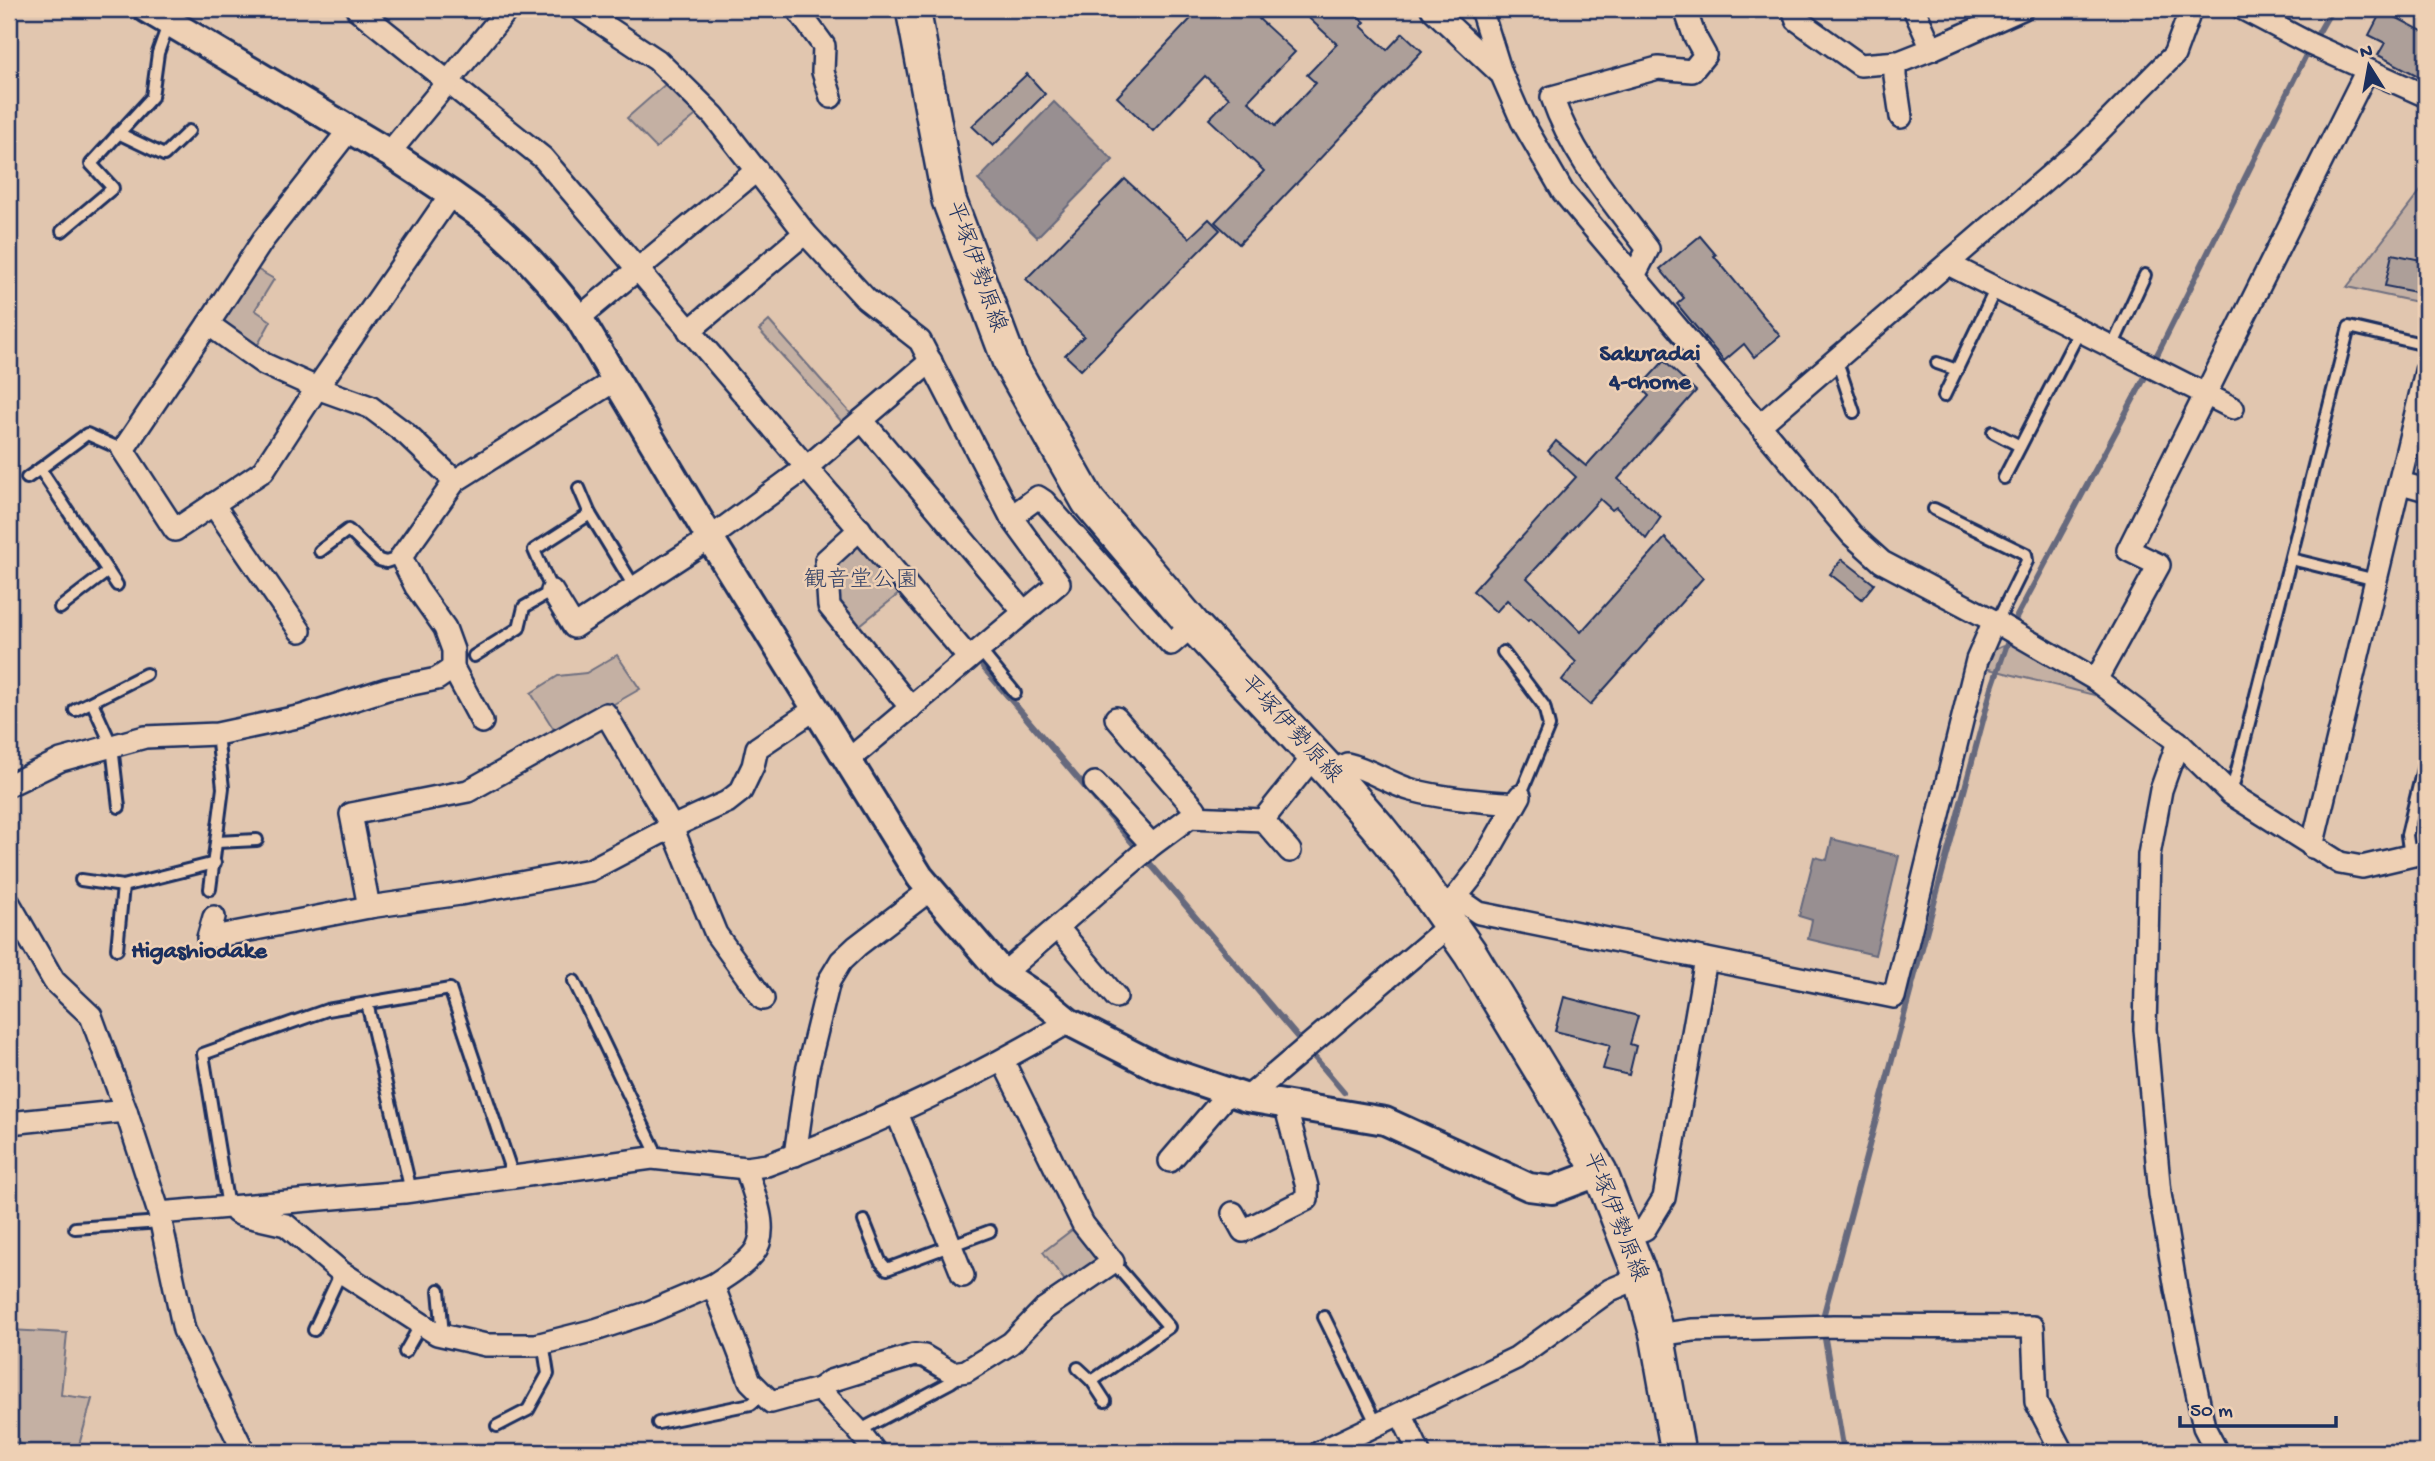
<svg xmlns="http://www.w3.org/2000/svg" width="2435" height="1461" viewBox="0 0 2435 1461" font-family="'Gochi Hand','Klee One',sans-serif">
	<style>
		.green { fill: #c4b0a3; stroke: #707080; stroke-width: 2 }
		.water { fill: #988f91; stroke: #66697d; stroke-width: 2 }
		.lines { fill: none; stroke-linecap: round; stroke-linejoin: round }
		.stream { stroke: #66697d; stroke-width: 6 }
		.building { fill: #ad9f99; stroke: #1b2f5e; stroke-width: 2 }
		.service-casing { stroke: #1b2f5e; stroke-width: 16 }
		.minor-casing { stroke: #1b2f5e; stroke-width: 26 }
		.tertiary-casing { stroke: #1b2f5e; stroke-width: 32 }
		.primary-casing { stroke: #1b2f5e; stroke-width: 38 }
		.service { stroke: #eed0b4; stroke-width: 10 }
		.minor { stroke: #eed0b4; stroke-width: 21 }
		.tertiary { stroke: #eed0b4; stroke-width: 26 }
		.primary { stroke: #eed0b4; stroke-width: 33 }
		.labels { text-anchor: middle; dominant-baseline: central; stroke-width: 5; stroke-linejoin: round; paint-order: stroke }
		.street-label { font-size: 23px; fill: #1b2f5e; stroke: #eed0b4 }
		.park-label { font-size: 23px; fill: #344268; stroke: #eed0b4 }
		.neighbourhood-label { font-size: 24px; font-weight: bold; fill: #1b2f5e; stroke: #eed0b4 }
	</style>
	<rect width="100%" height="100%" fill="#e1c6af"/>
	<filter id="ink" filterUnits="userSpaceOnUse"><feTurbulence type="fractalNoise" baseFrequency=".0143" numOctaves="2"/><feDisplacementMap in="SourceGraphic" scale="14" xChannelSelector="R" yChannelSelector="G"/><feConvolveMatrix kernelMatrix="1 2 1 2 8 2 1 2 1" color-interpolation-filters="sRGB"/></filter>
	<g filter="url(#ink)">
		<g class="green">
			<polygon points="669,81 700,112 656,148 627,118"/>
			<polygon points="2426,184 2426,304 2347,287"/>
			<polygon points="253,267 274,279 255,310 271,321 256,348 221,323"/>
			<polygon points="769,321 852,415 843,423 759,330"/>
			<polygon points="856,542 905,589 855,629 835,606 832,562"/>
			<path d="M 2014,643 L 2090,689 L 2094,695 L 1989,669 L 1981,670 C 1988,652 1995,647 2014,643 Z"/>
			<polygon points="617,655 640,689 558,736 531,693 558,676 586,673"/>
			<polygon points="1077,1226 1101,1259 1069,1286 1043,1252"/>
			<polygon points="9,1330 67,1333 61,1395 92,1399 77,1452 43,1452 9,1440"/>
		</g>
		<g class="water">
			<polygon points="1054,102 1113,160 1037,237 978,180"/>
			<polygon points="1832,839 1899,856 1875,955 1808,939 1812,920 1799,916 1814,857 1827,860"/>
		</g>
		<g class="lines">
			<g class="stream">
				<polyline points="983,667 1344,1092"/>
				<polyline points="1844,1452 1822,1321 1992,687 2016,618 2159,351 2308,51 2332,9"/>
			</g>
		</g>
		<g class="building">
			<polygon points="1200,9 1269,9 1259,19 1295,52 1248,101 1275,126 1316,83 1307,75 1337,44 1299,9 1350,9 1365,22 1361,26 1387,50 1403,33 1422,51 1239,244 1215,222 1264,171 1209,119 1229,98 1205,76 1153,131 1117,97"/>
			<polygon points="2382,10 2426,33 2426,80 2378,55 2385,43 2369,35"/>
			<polygon points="1027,74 1045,94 993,146 972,126"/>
			<polygon points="1125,179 1189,238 1209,219 1220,230 1081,370 1065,355 1084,336 1026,279"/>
			<polygon points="1700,236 1716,255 1714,256 1780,336 1754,357 1744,344 1724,361 1677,304 1684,298 1660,269"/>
			<polygon points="2392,254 2426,261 2426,294 2385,286"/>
			<polygon points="1664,361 1696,391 1618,479 1661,517 1646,539 1616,507 1612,510 1600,499 1527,578 1581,632 1665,538 1703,578 1590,705 1562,680 1576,662 1531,618 1528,620 1507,600 1496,612 1473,591 1576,477 1548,451 1556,441 1586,466 1649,396 1640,387"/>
			<polygon points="1842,559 1874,584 1862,599 1830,574"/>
			<polygon points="1564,997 1638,1016 1630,1044 1636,1046 1629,1075 1603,1069 1610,1045 1555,1031"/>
		</g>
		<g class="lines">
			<g class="service-casing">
				<g id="service">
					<polyline points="118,133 164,155 189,131"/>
					<polyline points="62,231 113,188 91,164 152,97 158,53 169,22"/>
					<polyline points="2112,347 2145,275"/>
					<polyline points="1833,362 1840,370 1854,412"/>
					<polyline points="1937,363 1957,370"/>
					<polyline points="1944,396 1996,288"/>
					<polyline points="1993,432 2020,446"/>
					<polyline points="27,478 40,469"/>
					<polyline points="2004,478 2080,330"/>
					<polyline points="579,488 590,514"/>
					<polyline points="1934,509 2026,554 2027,561 1997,622"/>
					<polyline points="320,551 348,530 379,560 386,562 401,557"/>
					<polyline points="2291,559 2376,580"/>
					<polyline points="117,585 40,469 87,434 123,450"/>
					<polyline points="60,608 108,571"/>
					<polyline points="979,649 1015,693"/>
					<polyline points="1503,652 1544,706 1549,726 1520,796"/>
					<polyline points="474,656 519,628 524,607 552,591 534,550 590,514 635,588"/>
					<polyline points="92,702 112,746 119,807"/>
					<polyline points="75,710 146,674"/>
					<polyline points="2231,794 2349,327 2426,345"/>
					<polyline points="217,842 257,840"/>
					<polyline points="2410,856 2407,835 2426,756"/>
					<polyline points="81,880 123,886 215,863"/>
					<polyline points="210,889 223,788 217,734"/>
					<polyline points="117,949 123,886"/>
					<polyline points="574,981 654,1148 652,1158"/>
					<polyline points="367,1003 411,1191"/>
					<polyline points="228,1207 203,1054 327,1010 450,989 513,1176"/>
					<polyline points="864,1221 880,1261 887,1269 990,1231"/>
					<polyline points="75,1228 161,1222"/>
					<polyline points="439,1290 443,1335"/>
					<polyline points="1324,1317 1377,1425"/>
					<polyline points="314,1330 341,1272"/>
					<polyline points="405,1352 421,1324"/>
					<polyline points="1078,1368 1092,1381"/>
					<polyline points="1105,1401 1092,1381 1169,1327 1113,1262"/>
					<polyline points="658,1423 751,1404 763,1394"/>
					<polyline points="497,1426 528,1410 548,1374 543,1342"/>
					<polyline points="868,1426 951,1382 961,1375"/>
					<polyline points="9,1450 16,1452"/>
				</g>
			</g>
			<g class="minor-casing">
				<g id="minor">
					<polyline points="357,9 543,158 968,657"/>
					<polyline points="580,9 657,60 714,116 805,233 866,299 920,341 1011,517 1059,583 847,761"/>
					<polyline points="797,9 824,46 823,72 831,97"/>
					<polyline points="1432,9 1499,72"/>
					<polyline points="1481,9 1501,73 1522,121 1563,192 1852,535 1882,562 1994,621 2096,680 2178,742 2231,794 2340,863 2362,867 2426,852"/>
					<polyline points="1793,9 1797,20 1860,65 1899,62 1932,49"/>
					<polyline points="1914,9 1932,49 2022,9"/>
					<polyline points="2243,9 2310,44 2426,96"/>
					<polyline points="1895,62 1895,76 1901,117"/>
					<polyline points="349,130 263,240 208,324 264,364 317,388 370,407 406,434 455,481 617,379"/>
					<polyline points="389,153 508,9"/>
					<polyline points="1948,264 2233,408"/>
					<path d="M 1634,276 L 1648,249 C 1611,200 1572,155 1552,97 L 1658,68 L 1692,71 L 1705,55 L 1694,35 L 1685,9"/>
					<polyline points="579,318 757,170"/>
					<polyline points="208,324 123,450 175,530 263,471 317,388 451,194"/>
					<polyline points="689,331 805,233"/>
					<polyline points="862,420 1024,612"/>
					<polyline points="1760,425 2084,146 2174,55 2191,9"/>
					<polyline points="455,481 401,557 416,587 445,628 453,650 453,668 482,722"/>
					<polyline points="2401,483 2426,490"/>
					<polyline points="213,504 300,631"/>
					<polyline points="1011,517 1038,497 1044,501 1171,644 1193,625"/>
					<polyline points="860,529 826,560 829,606 911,708"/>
					<polyline points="552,591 574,627 710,538 807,467 931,361"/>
					<polyline points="2096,680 2159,565 2128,550 2367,70"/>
					<polyline points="1116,718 1195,809 1196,817"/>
					<polyline points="2178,742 2161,790 2149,855 2145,1029 2160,1194 2176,1289 2204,1427 2217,1452"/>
					<path d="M 1330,772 L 1347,764 C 1370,769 1390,784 1412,790 C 1445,799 1481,801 1515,804"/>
					<polyline points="1095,783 1152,845"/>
					<polyline points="9,785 61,760 145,737 217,734 302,716 387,689 437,679 453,668"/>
					<polyline points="1263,820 1290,851"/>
					<polyline points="2312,847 2426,371"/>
					<polyline points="1456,897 1479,868 1520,796"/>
					<path d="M 9,903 L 54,981 L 91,1016 L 126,1111 L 159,1213 L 404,1192 L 652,1158 L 746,1168 L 767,1165 C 872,1127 973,1079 1069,1022"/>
					<polyline points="369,907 351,814 468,791 606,714 672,827 716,934 763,999"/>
					<polyline points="1440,909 1456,897 1479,913 1894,997 1977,660 1994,621"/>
					<polyline points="214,917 208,938 369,907 460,894 590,870 672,827 727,802 741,791 753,766 757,748 815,709"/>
					<polyline points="1059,926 1063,934 1116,997"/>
					<polyline points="1003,974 1152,845 1190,817 1263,820 1314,756"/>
					<polyline points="1247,1098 1451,924"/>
					<polyline points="897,1113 963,1276"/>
					<polyline points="9,1123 126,1111"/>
					<polyline points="795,1155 807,1071 829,981 841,961 857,946 930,890"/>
					<polyline points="1170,1161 1230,1091"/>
					<path d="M 746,1168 C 753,1193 772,1231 753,1254 C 742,1267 727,1276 713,1285 L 750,1381 L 771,1402 L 819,1389 L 858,1430 L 875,1452"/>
					<polyline points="236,1212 242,1215 286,1225 341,1272 437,1334 486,1345 536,1345 595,1330 647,1313 713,1285"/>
					<polyline points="159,1213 184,1330 244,1452"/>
					<polyline points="1233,1213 1243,1231 1307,1199 1307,1187 1285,1104"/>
					<polyline points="1625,1236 1645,1229 1664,1198 1706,959"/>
					<polyline points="1657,1335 1693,1330 1834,1326 2033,1327 2036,1402 2060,1448"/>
					<polyline points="819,1389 830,1381 914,1355 924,1356 953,1373 966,1371 1011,1343 1044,1309 1113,1262 1083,1224 1003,1061"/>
					<polyline points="1401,1414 1419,1452"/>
					<polyline points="1320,1452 1516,1358 1610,1290 1641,1277"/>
				</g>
			</g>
			<g class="tertiary-casing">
				<polyline id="tertiary" points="147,9 389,153 451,194 489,221 520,250 551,284 579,318 710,538 920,877 1003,974 1041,999 1069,1022 1161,1069 1247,1098 1385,1121 1529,1187 1552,1190 1600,1172"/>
			</g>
			<g class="primary-casing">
				<polyline id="primary" points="913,9 949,200 1010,363 1088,501 1193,625 1330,772 1377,826 1412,870 1470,953 1559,1100 1600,1172 1641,1277 1657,1335 1678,1452"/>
			</g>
			<use href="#service" class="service"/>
			<use href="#minor" class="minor"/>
			<use href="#tertiary" class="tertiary"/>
			<use href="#primary" class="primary"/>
		</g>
	</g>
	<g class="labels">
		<g class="street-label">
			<text transform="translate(975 267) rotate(70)">平塚伊勢原線</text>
			<text transform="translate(1290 730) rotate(47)">平塚伊勢原線</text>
			<text transform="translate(1614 1217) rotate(68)">平塚伊勢原線</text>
		</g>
		<g class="park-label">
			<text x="861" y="581">観音堂公園</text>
		</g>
		<g class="neighbourhood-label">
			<text x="1650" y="355">Sakuradai<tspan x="1650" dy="28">4-chome</tspan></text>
			<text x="199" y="952">Higashiodake</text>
		</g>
	</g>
	<rect width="2435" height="1461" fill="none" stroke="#eed0b4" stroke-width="35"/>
	<rect x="18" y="18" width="2400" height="1426" fill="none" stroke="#1b2f5e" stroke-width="2.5" filter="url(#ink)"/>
	<g transform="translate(2369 66) rotate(349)" stroke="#eed0b4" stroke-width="5" paint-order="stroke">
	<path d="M0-5L12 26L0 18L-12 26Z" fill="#1b2f5e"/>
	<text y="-10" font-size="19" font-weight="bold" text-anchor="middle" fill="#1b2f5e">N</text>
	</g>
	<path d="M2180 1416v10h156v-10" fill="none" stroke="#1b2f5e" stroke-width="3.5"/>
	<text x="2190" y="1416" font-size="21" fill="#1b2f5e" stroke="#eed0b4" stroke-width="5" paint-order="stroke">50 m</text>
</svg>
